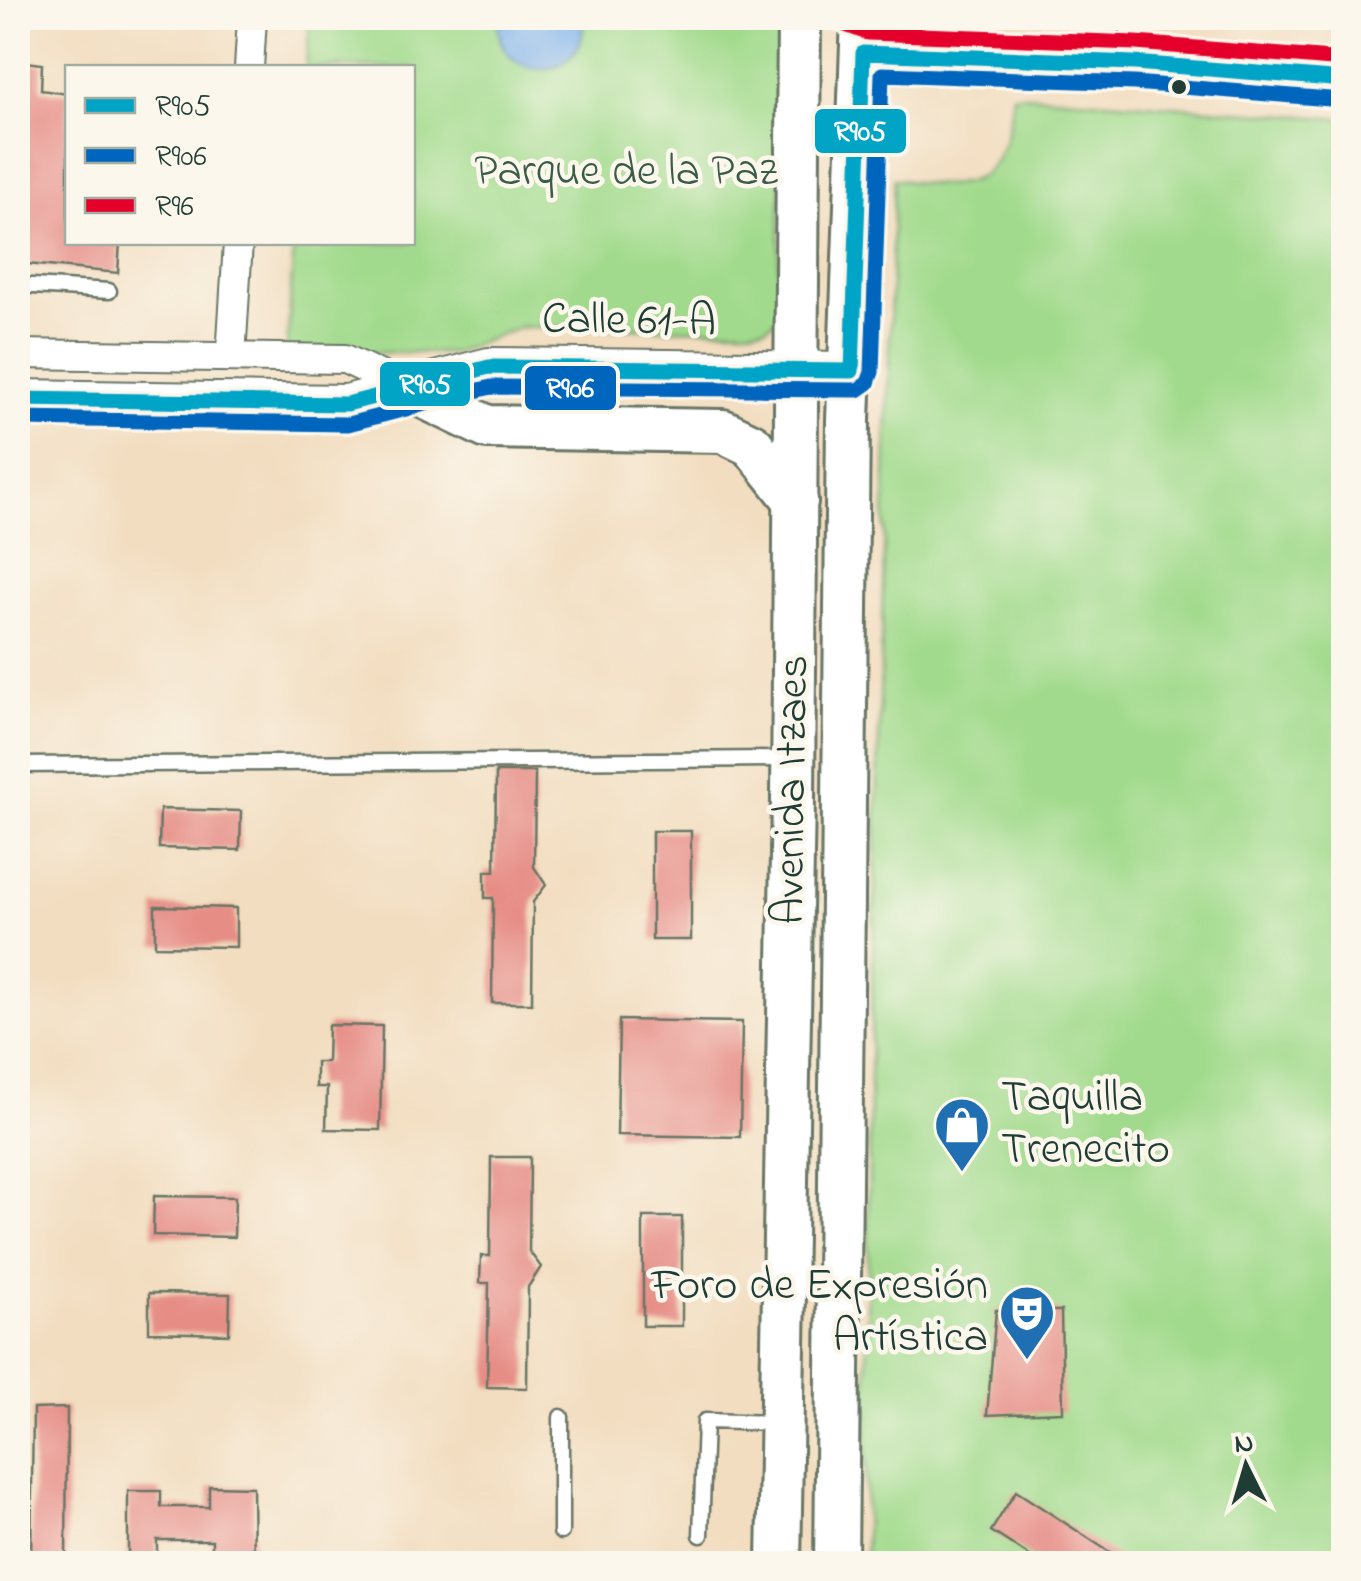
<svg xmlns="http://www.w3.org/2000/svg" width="1361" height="1581" viewBox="0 0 1361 1581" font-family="'Indie Flower',sans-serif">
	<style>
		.green { fill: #a1da8c; stroke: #608c60; stroke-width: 2.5 }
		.water { fill: #7fb2ec; stroke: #4f7890; stroke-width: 2.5 }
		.building { fill: #e68d86 }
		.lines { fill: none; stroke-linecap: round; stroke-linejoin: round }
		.lane-casing { stroke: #697565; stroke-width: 19 }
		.street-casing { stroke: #697565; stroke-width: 32 }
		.secondary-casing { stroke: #697565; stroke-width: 42 }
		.primary-casing { stroke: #697565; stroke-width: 48 }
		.lane { stroke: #fff; stroke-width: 14 }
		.street { stroke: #fff; stroke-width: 28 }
		.secondary { stroke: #fff; stroke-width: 38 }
		.primary { stroke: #fff; stroke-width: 42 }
		.bus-1-casing { stroke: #fbf7ec; stroke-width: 22 }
		.bus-2-casing { stroke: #fbf7ec; stroke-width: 22 }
		.bus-3-casing { stroke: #fbf7ec; stroke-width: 22 }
		.bus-1 { stroke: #02a4c6; stroke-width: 15 }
		.bus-2 { stroke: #0065bd; stroke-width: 15 }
		.bus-3 { stroke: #e4002b; stroke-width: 15 }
		.bus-dot { fill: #1f3d34; stroke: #fbf7ec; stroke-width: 4 }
		.labels { text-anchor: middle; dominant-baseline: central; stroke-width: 9; stroke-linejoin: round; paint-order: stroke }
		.park-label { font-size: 45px; fill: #395c46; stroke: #fbf7ec }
		.street-label { font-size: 45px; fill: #1f3d34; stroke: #fbf7ec }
		.poi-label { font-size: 45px; fill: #1f3d34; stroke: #fbf7ec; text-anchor: start }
		.line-badge { stroke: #fbf7ec; stroke-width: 4 }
		.badge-label { font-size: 28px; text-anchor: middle; font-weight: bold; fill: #fff }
	</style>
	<rect width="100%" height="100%" fill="#fbf7ec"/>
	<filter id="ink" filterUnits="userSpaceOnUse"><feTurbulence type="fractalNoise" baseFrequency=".01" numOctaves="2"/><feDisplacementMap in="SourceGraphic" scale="20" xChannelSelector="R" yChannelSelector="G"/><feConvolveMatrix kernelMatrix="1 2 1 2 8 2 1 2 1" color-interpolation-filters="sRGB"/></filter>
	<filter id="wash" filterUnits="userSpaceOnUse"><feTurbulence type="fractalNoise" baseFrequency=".0048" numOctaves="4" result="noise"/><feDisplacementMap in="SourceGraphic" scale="40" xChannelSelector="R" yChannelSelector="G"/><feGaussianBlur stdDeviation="2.25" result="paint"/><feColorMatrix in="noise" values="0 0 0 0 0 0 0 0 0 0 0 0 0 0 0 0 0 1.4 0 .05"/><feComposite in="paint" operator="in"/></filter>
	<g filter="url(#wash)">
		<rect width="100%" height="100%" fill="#f2ddc0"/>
		<g class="green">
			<polygon points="310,18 786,18 777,319 766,327 747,329 520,327 453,353 287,352 294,243 412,242 412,68 306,67"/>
			<path d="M 1013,94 L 1343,119 L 1343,1563 L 865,1564 L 870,1072 L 894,179 C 979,195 1004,181 1013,94 Z"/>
		</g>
		<path class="water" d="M 499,18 L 583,18 C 587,88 491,83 499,18 Z"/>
		<g id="blocks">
			<g class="building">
				<polygon points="18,61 42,64 41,90 68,94 68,242 120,242 118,273 18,263"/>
				<polygon points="496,772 535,772 534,867 546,885 533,902 532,1003 492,1003 493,898 485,898 485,871 495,871"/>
				<polygon points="160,809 241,811 240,850 159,848"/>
				<rect x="652" y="831" width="39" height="109"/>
				<polygon points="155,906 236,908 236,947 155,946"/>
				<polygon points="619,1020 742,1022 740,1137 617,1135"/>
				<polygon points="328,1025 382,1026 380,1130 326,1129 327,1087 316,1087 316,1062 327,1062"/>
				<polygon points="491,1157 530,1157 529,1251 541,1267 528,1287 527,1388 487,1387 489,1283 480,1283 481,1256 490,1256"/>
				<polygon points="154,1196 235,1197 234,1237 153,1235"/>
				<rect x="643" y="1217" width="39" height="109"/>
				<polygon points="149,1293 230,1294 229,1334 149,1332"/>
				<polygon points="996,1310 1061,1311 1063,1412 987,1415"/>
				<polygon points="67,1408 66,1564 31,1564 33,1409"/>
				<polygon points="209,1486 253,1487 254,1564 212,1564 212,1540 157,1540 157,1556 128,1557 128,1491 161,1491 161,1507 209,1507"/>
				<polygon points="1016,1491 1128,1564 1042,1564 991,1531"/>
			</g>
		</g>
	</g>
	<g filter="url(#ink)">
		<use href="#blocks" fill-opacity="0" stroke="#697565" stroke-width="2.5"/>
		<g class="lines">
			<g class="lane-casing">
				<g id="lane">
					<polyline points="18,285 109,291"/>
					<polyline points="18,765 787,759"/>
					<polyline points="561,1532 561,1417"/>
					<polyline points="701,1535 705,1421 776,1423"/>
				</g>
			</g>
			<g class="street-casing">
				<g id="street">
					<polyline points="1135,63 1135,18"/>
					<polyline points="249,68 252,18"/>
					<polyline points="18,354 345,359 406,388"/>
					<polyline points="231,357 238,242"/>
				</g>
			</g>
			<g class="secondary-casing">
				<g id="secondary">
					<polyline points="863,53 1135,63 1344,80"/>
					<polyline points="18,399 347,404 489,367 852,371"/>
				</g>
			</g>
			<g class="primary-casing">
				<g id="primary">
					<polyline points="406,388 487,427 723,431 752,445 796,501"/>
					<polyline points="779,1564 793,799 799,18"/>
					<polyline points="836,1564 848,420 863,18"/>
				</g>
			</g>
			<use href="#lane" class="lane"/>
			<use href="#street" class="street"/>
			<use href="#secondary" class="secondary"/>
			<use href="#primary" class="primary"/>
			<g class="bus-1-casing">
				<polyline id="bus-1" points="18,399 347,404 489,367 852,371 863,53 1135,63 1344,80"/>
			</g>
			<g class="bus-2-casing">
				<polyline id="bus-2" points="18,419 348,424 491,387 858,390 868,383 872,372 882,74 1134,83 1342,100"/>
			</g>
			<g class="bus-3-casing">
				<polyline id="bus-3" points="838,18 843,24 867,33 1136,43 1344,60"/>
			</g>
			<use href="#bus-1" class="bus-1"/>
			<use href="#bus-2" class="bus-2"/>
			<use href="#bus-3" class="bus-3"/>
		</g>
	</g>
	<defs>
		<g id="shop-pin" transform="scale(2.875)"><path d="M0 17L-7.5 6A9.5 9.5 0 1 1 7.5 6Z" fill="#1f6fb2" stroke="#fbf7ec"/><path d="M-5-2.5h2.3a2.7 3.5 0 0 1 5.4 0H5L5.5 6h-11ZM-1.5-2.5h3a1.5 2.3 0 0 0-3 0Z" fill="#fff"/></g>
		<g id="theatre-pin" transform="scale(2.875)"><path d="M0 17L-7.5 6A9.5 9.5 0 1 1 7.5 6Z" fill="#1f6fb2" stroke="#fbf7ec"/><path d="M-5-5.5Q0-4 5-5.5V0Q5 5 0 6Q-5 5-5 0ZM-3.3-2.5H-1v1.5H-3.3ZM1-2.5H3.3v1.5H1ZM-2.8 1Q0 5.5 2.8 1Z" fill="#fff"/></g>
	</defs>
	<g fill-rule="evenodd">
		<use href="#shop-pin" x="962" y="1125"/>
		<use href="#theatre-pin" x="1027" y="1313"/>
	</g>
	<circle class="bus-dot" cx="1179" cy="87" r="9"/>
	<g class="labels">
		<g class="park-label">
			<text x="626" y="173">Parque de la Paz</text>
		</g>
		<g class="street-label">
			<text transform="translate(629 322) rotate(1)">Calle 61-A</text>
			<text transform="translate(793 790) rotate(-89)">Avenida Itzaes</text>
		</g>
		<g class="poi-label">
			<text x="1001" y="1099">Taquilla<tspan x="1001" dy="52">Trenecito</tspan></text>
			<text x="988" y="1287" text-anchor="end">Foro de Expresión<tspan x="988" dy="52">Artística</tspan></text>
		</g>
	</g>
	<g class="line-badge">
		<rect x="813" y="107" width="95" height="48" rx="10" fill="#02a4c6"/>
		<rect x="378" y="360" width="94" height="48" rx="10" fill="#02a4c6"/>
		<rect x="523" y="364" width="95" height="48" rx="10" fill="#0065bd"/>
	</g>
	<g class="badge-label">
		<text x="860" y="140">R905</text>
		<text x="425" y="393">R905</text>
		<text x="570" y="397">R906</text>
	</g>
	<rect width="1361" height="1581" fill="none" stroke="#fbf7ec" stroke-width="60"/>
	<rect x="65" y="65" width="350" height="180" fill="#fbf7ec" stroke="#a3ada2" stroke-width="2.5"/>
	<rect x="85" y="98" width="50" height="15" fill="#02a4c6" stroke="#a3ada2" stroke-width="2.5"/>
	<text x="155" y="115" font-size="30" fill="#1f3d34">R905</text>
	<rect x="85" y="148" width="50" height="15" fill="#0065bd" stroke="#a3ada2" stroke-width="2.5"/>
	<text x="155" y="165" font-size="30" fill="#1f3d34">R906</text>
	<rect x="85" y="198" width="50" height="15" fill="#e4002b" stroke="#a3ada2" stroke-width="2.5"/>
	<text x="155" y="215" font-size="30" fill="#1f3d34">R96</text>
	<g transform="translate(1246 1466) rotate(355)" stroke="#fbf7ec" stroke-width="8" paint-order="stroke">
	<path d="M0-8L18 38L0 25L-18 38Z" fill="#1f3d34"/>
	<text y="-15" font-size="28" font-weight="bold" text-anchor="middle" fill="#1f3d34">N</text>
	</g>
</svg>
